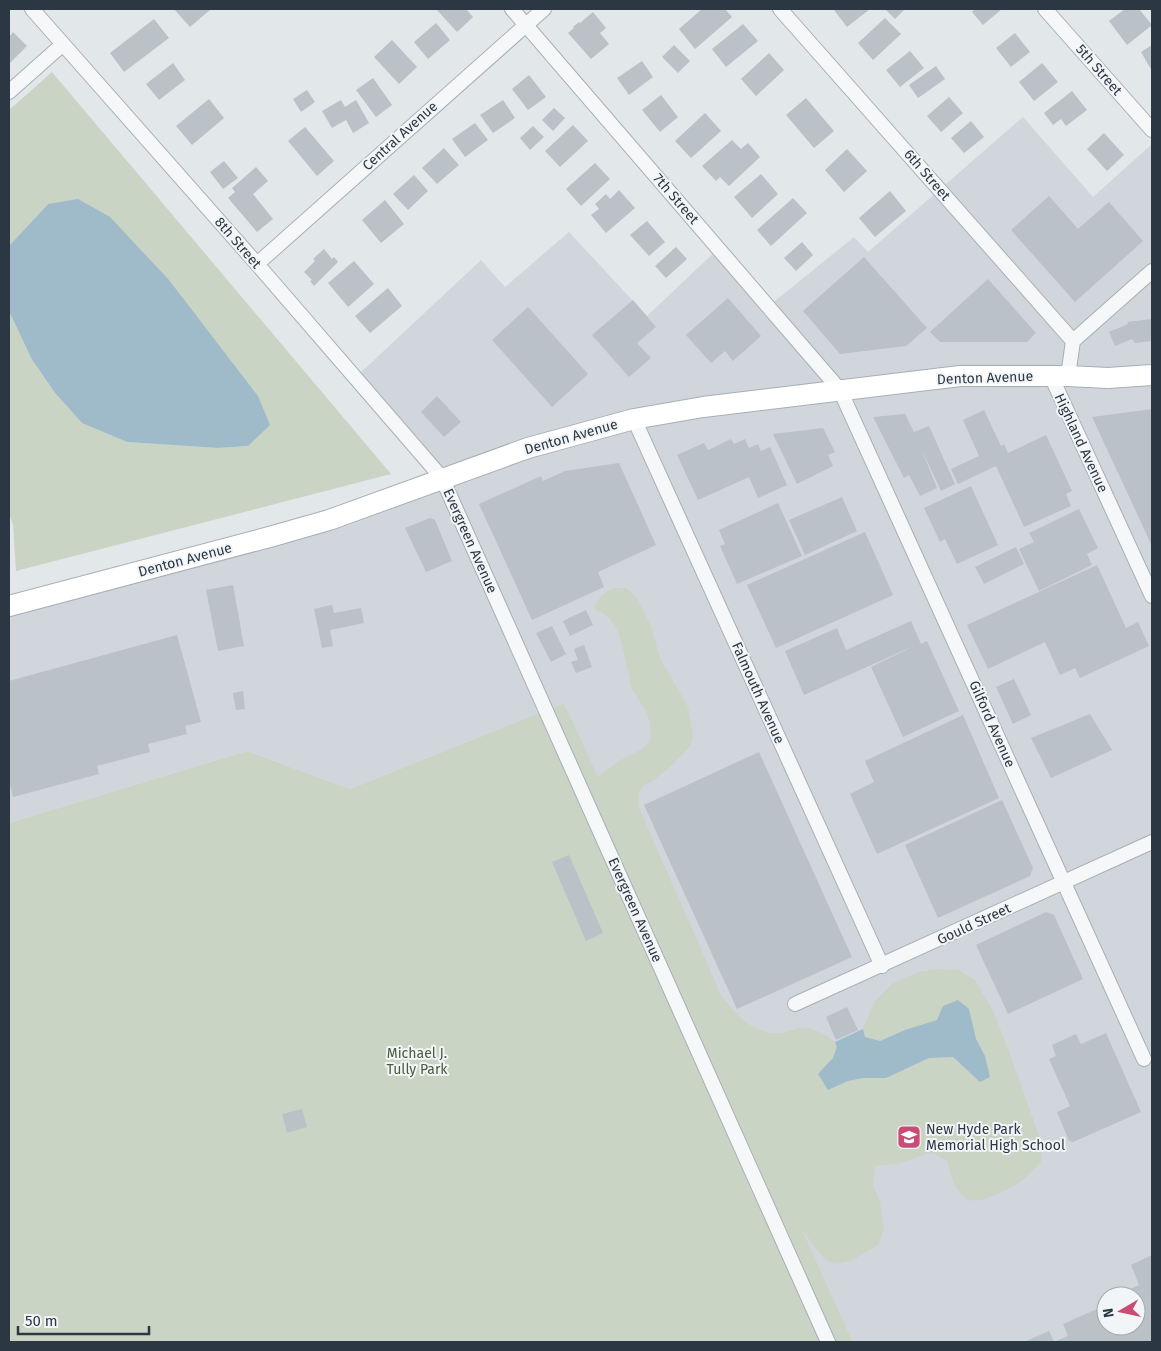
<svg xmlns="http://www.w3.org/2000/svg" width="1161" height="1351" viewBox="0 0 1161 1351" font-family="'Fira Sans',sans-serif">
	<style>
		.built { fill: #d0d6dc; fill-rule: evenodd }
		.green { fill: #cad4c4 }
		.water { fill: #9fbac9 }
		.building { fill: #bac1c7 }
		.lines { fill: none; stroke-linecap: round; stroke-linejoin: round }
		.minor-casing { stroke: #a7afb4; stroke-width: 16 }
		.secondary-casing { stroke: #a7afb4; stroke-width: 22 }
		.minor { stroke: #f5f7f8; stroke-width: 14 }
		.secondary { stroke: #fff; stroke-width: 20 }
		.labels { text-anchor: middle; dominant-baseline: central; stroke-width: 4; stroke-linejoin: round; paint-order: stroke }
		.street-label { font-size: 14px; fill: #2b3742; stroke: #f2f5f7 }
		.park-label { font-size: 14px; fill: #465d38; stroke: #f2f5f7 }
		.poi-label { font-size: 14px; fill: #2b3742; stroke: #f2f5f7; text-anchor: start }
	</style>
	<rect width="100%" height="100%" fill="#e2e7ea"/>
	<g class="built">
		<polygon points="1023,117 1093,197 1152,144 1152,375 1068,376 703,407 442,478 356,377 481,260 505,287 569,232 647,316 720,247 770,305 854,237 868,252"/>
		<path d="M 1152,381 L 1152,1342 L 853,1342 L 564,703 L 350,789 L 247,751 L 9,823 L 9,611 L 526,456 L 626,428 L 701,414 L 962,384 ZM 1106,1296 L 1136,1296 L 1136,1326 L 1106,1326 Z"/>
	</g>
	<g class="green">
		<polygon points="52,72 391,474 16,571 13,525 9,513 9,311 31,358 55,393 82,423 127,442 218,448 248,446 48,204 9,246 9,110"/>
		<path d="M 615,588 L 626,588 L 636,597 L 644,612 L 652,629 L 660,658 L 688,707 L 693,734 L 691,745 L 671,766 L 654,780 L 643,786 L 638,794 L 639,808 L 722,997 C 735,1012 749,1030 771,1033 C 793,1036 796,1019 823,1034 C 829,1037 834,1040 837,1047 L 833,1058 L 818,1074 L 828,1090 L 848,1081 L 863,1078 L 886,1078 L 929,1058 L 953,1057 L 971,1074 L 985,1056 L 976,1039 L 969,1009 L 943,1006 L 938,1020 L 905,1030 L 880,1041 L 865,1037 L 863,1029 L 875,1001 L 892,984 L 918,972 L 938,969 L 958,970 L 975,980 L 992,1009 L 1007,1046 L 1042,1144 L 1041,1162 C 1035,1168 1030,1174 1024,1179 C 1014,1187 978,1206 967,1199 C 953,1190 952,1175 947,1161 L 935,1154 L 927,1154 L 901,1163 L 875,1166 L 873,1184 L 880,1202 L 884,1228 L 878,1245 L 851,1261 L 835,1264 L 826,1260 L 816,1249 L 802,1229 L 853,1342 L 9,1342 L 9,823 L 247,751 L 350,789 L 564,703 L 598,777 L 619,761 L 642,749 L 649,742 L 651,736 L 650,723 L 646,711 L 632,689 L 620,636 L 614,624 L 605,614 L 594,609 C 598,597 603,592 615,588 Z"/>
	</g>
	<g class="water">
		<polygon points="78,199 110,217 169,280 258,396 270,425 248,446 218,448 127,442 82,423 55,393 31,358 9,311 9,246 48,204"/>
		<polygon points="958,1000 969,1009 976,1039 985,1056 990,1077 980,1082 953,1057 929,1058 886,1078 863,1078 848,1081 828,1090 818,1074 833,1058 837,1047 835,1042 863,1029 865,1037 880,1041 905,1030 937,1020 943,1006"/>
	</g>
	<g class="building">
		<polygon points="174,9 211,9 190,27"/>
		<polygon points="436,9 466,9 473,17 457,32"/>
		<polygon points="702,9 725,9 732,17 695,49 679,29"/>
		<polygon points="835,9 870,9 847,27 834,10"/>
		<polygon points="885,9 905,9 895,19"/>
		<polygon points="975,9 1002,9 983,25 972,12"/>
		<polygon points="1125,9 1139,9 1152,25 1127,45 1109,21"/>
		<polygon points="593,12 606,28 600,33 609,44 591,59 568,33 574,28 573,27 579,22 580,23"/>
		<polygon points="885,18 901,34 873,60 858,43"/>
		<polygon points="154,19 169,38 124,72 110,53"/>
		<polygon points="436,23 450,40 428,59 414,42"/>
		<polygon points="743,24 758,41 726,67 712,49"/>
		<polygon points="13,32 27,46 9,64 9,37"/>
		<polygon points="1015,33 1030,52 1011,67 996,48"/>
		<polygon points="392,40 417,67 399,84 374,57"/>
		<polygon points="674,45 690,61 678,73 662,57"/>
		<polygon points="1152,45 1152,71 1141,52"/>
		<polygon points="910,51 924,68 900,87 886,70"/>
		<polygon points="769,53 784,70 756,96 741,79"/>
		<polygon points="642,61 653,77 629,95 617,78"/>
		<polygon points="173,63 185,80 159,100 146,84"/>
		<polygon points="1042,63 1058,82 1034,101 1019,82"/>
		<polygon points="936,66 945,79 918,98 909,85"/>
		<polygon points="529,75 546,97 528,110 512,89"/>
		<polygon points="373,78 392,105 376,117 356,90"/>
		<polygon points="307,90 315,102 301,112 293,99"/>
		<polygon points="1072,91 1087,110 1066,126 1061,119 1053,125 1044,113"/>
		<polygon points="661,95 678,117 660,132 642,110"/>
		<polygon points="949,97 963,113 941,132 927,116"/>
		<polygon points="806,98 834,131 814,148 786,115"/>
		<polygon points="209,99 224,118 192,145 176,126"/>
		<polygon points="341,100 345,107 356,100 369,123 353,133 346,120 332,128 322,111"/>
		<polygon points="503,100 515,118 493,133 480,115"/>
		<polygon points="554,108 565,118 553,131 542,120"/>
		<polygon points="705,113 721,131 691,158 675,141"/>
		<polygon points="971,121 984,137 964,153 951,138"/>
		<polygon points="475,123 488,140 465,157 452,139"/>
		<polygon points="573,125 588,141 560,167 545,151"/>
		<polygon points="533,126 544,137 530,150 520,138"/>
		<polygon points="305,127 334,161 317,176 288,141"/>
		<polygon points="1104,133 1124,155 1107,171 1087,149"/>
		<polygon points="732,140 741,149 748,143 760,157 729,186 720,177 716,181 702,166"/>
		<polygon points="444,148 459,165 437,184 422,168"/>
		<polygon points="847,149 867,171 844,192 825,170"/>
		<polygon points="224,161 238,178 223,189 210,172"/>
		<polygon points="595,163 610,179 581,206 566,189"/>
		<polygon points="256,167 268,181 253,194 273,219 257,232 228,198 235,192 232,188"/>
		<polygon points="761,174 778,194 752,218 734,197"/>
		<polygon points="414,175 428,191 408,210 393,194"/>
		<polygon points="619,190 635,208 606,233 591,215 599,209 595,204 606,194 610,199"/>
		<polygon points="890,191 906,211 875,237 859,218"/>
		<polygon points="1049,196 1078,229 1109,202 1143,241 1075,302 1011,230"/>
		<polygon points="793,198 807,213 771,246 757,230"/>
		<polygon points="385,200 404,224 381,243 362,220"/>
		<polygon points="647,221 665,242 649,256 630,235"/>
		<polygon points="802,242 813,255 796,271 784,258"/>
		<polygon points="676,247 687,259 666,278 655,266"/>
		<polygon points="324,249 332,259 334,257 338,262 314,286 310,281 312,280 304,272 315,261 313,259"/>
		<polygon points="864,257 927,328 906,346 840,354 803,311"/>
		<polygon points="354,261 374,284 348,307 328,283"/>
		<polygon points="988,279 1036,333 1027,342 940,342 930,332"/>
		<polygon points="388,288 402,306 370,333 355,316"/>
		<polygon points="728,298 761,336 733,361 725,351 711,363 686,335"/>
		<polygon points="633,300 656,327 637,343 651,358 629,377 592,335"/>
		<polygon points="528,307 588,374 552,407 492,340"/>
		<polygon points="1152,319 1152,341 1135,343 1132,339 1115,346 1109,332 1128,324 1127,322"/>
		<polygon points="437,396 461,422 444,437 421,412"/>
		<polygon points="1152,409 1152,546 1092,417"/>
		<polygon points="984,410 1001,446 1004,444 1008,453 1046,435 1072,491 1066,494 1071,506 1024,527 996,466 958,484 951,469 979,456 963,420"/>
		<polygon points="905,414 914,432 929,426 955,484 941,491 921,448 937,488 920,496 909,475 904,478 873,417"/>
		<polygon points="823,428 835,452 828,455 833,466 797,484 773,434"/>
		<polygon points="731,439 734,444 745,439 749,448 758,444 761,451 770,447 787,485 758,498 749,477 698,500 677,455 704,443 708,450"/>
		<polygon points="619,463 656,545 598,572 604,587 532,620 479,504 541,476 543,481 565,471"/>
		<polygon points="971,486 998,545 957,564 945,539 940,542 924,508"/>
		<polygon points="842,497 857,531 805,555 789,520"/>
		<polygon points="778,503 802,556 737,584 720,546 725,544 719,530"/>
		<polygon points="1079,509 1098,548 1087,554 1092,565 1039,591 1019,549 1034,542 1029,533"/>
		<polygon points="430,518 435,520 452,561 426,572 405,528"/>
		<polygon points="865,532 893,595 776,648 747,585"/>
		<polygon points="1016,547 1024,564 984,584 975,567"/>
		<polygon points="1097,565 1126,628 1138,622 1149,646 1080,678 1075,668 1060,675 1045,642 988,669 967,625"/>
		<polygon points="233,585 244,646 218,651 206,590"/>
		<polygon points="332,605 334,613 361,608 364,623 330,630 333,646 322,648 314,609"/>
		<polygon points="586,610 593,625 570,636 563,621"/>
		<polygon points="911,621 921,644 927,641 959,711 903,737 871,667 916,645 804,695 785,651 837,628 846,650"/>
		<polygon points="552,626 566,654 551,662 536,633"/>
		<polygon points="177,635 201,722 185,726 187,734 148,744 150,752 97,766 99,774 13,797 9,780 9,681"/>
		<polygon points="584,645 592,667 576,673 571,662 578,660 574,649"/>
		<polygon points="1014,679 1031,715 1013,724 996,687"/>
		<polygon points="243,691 245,709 236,710 233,693"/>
		<polygon points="1090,714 1112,750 1051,778 1031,738"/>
		<polygon points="963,715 999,798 877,854 850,794 874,782 865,761"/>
		<polygon points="759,752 852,957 737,1009 644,805"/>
		<polygon points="1002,800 1033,868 1030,876 938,918 905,845"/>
		<polygon points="569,855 603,933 586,941 552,862"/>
		<polygon points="1046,912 1054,915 1083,979 1008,1014 976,945"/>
		<polygon points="847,1007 858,1030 836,1040 826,1017"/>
		<polygon points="1106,1033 1141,1112 1073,1142 1069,1141 1057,1112 1070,1106 1049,1059 1056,1056 1052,1045 1076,1034 1081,1044"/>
		<polygon points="302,1109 307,1127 287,1133 282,1114"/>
		<polygon points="1152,1255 1152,1342 1024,1342 1049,1331 1054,1342 1068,1336 1063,1324 1106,1305 1106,1326 1136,1326 1136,1296 1126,1296 1124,1292 1139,1285 1131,1265"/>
	</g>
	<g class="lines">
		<g class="minor-casing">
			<g id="minor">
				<polyline points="32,9 257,264 442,478 828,1342"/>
				<polyline points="512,9 840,390 1144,1059"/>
				<polyline points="780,9 1073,341"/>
				<polyline points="1045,9 1152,130"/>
				<polyline points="9,92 63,44"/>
				<polyline points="257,264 544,9"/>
				<polyline points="1051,376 1152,596"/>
				<polyline points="1068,376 1073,341 1152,271"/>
				<polyline points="634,419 882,966"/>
				<polyline points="795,1004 1152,842"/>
			</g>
		</g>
		<g class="secondary-casing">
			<polyline id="secondary" points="9,606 273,536 329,520 528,448 634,419 703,407 960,376 1068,376 1108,378 1152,375"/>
		</g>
		<use href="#minor" class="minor"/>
		<use href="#secondary" class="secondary"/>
	</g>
	<defs>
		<g id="school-square" transform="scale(1.25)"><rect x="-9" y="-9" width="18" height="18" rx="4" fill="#ca4c75" stroke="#f2f5f7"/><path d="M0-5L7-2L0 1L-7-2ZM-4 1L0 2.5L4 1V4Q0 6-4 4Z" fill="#fff"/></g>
	</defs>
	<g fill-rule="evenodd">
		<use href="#school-square" x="909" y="1137"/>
	</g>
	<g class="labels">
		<g class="street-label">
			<text transform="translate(1099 70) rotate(49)">5th Street</text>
			<text transform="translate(400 136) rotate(-42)">Central Avenue</text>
			<text transform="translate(927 175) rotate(49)">6th Street</text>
			<text transform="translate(676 199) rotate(49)">7th Street</text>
			<text transform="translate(238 243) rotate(49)">8th Street</text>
			<text transform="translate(985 378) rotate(-2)">Denton Avenue</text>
			<text transform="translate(571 437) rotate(-16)">Denton Avenue</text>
			<text transform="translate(1081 443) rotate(65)">Highland Avenue</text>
			<text transform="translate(470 541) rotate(66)">Evergreen Avenue</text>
			<text transform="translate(185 560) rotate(-15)">Denton Avenue</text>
			<text transform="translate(758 693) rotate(66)">Falmouth Avenue</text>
			<text transform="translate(992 724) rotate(66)">Gilford Avenue</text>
			<text transform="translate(635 910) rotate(66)">Evergreen Avenue</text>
			<text transform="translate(974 924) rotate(-25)">Gould Street</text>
		</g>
		<g class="park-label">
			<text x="417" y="1053">Michael J.<tspan x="417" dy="16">Tully Park</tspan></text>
		</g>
		<g class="poi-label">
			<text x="926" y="1129">New Hyde Park<tspan x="926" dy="16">Memorial High School</tspan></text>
		</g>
	</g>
	<rect width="1161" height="1351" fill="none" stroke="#2b3742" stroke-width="20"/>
	<g transform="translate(1121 1311) rotate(261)"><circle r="24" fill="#f2f5f7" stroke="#a2a9af"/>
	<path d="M0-4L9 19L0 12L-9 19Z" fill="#ca4c75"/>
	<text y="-8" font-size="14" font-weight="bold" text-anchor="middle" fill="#2b3742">N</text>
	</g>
	<path d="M18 1326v8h131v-8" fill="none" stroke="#2b3742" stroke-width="2.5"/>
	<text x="25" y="1326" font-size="15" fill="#2b3742" stroke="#f2f5f7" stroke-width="4" paint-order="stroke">50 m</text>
</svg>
